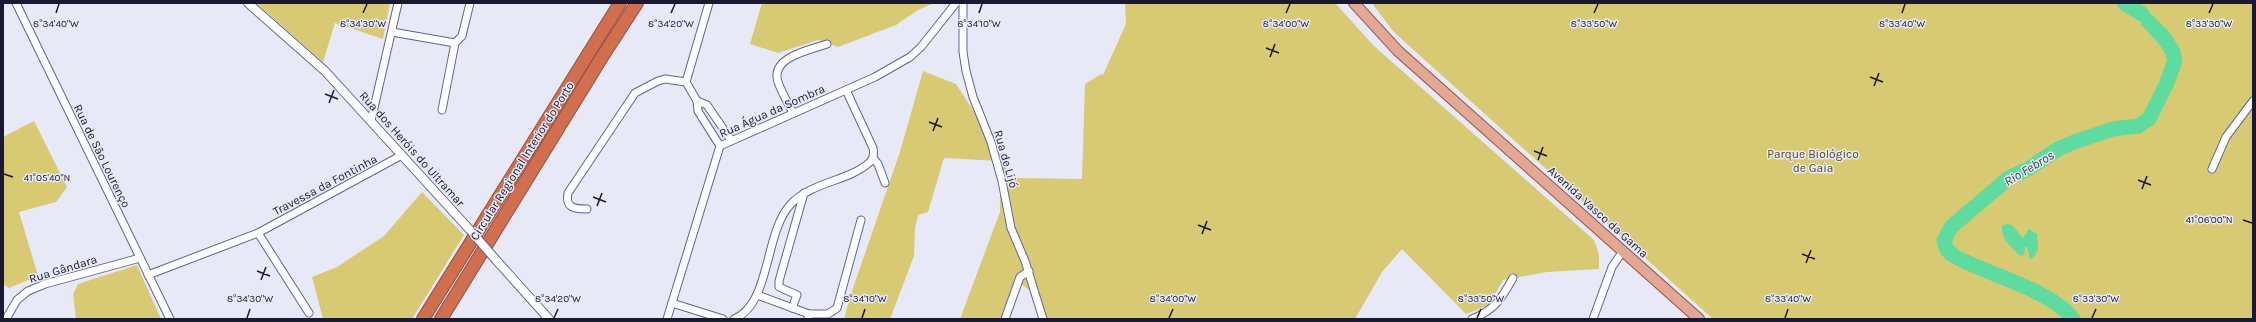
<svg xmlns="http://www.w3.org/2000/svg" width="2256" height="322" viewBox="0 0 2256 322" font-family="Karla,sans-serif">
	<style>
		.green { fill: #d8c973 }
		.water { fill: #5edb9e }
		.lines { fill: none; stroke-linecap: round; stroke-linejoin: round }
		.river { stroke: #5edb9e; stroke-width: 15 }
		.minor-casing { stroke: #5f639d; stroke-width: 9 }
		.tertiary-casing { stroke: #5f639d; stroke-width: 10 }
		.primary-casing { stroke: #915143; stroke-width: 12 }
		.motorway-casing { stroke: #915143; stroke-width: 14 }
		.minor { stroke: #fff; stroke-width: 7 }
		.tertiary { stroke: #fff; stroke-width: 8 }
		.primary { stroke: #e3a894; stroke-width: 10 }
		.motorway { stroke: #d16e4d; stroke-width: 12 }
		.tertiary-bridge-casing { stroke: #5f639d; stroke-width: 10; stroke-linecap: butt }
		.tertiary-bridge { stroke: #fff; stroke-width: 8 }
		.ticks { fill: none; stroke: #191a31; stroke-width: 1.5 }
		.labels { text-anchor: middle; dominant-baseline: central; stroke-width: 3; stroke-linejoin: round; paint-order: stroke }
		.street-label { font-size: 12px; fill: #191a31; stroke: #e7e9f6 }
		.park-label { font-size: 12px; fill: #534b19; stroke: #e7e9f6 }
		.water-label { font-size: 13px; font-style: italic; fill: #1e5038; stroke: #e7e9f6 }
		.ticks-label { font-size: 10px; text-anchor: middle; fill: #191a31; stroke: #e7e9f6; stroke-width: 3; stroke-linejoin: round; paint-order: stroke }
	</style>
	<rect width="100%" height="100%" fill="#e7e9f6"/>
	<g class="green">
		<polygon points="256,3 390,3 383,39 335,23 323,62"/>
		<polygon points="762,3 934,3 918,10 896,25 838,47 818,40 778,53 750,44"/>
		<polygon points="1125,3 1335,3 1374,46 1594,240 1599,254 1599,269 1547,272 1503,280 1489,305 1466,314 1402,249 1382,272 1355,319 1039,319 1032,292 1018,282 1003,319 960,319 1000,212 1000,161 944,158 928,212 918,215 915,228 914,256 890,319 844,319 851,294 900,152 923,71 956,84 990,136 1011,178 1082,179 1085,84 1101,74 1103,75 1126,24"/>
		<polygon points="1372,3 2253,3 2253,319 1713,319 1416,52 1393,31"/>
		<polygon points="34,121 67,187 56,202 19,212 38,276 9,288 3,284 3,137"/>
		<polygon points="422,192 464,235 412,319 323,319 312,277 337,267 384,236"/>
		<polygon points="137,265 161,319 76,319 73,294 78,284"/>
	</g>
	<path class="water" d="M 2007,224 L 2012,225 L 2023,238 L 2029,229 L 2037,234 L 2038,250 L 2032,259 L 2030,259 L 2027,247 L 2025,247 L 2024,255 L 2020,256 C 2011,246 2001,240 2002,226 Z"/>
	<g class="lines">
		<g class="river">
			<polyline points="2124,3 2142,14"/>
			<path d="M 2073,319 C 2052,290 1986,274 1954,256 L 1947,250 L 1944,241 L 1951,227 L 2010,177 L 2028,169 L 2058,149 L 2074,142 L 2113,129 L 2138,126 L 2149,119 L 2166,85 L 2175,61 L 2173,52 L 2165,39 L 2148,21"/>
		</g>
		<g class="minor-casing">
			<g id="minor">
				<polyline points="16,3 170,319"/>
				<polyline points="709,3 686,82 697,101 698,111 720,146"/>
				<polyline points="963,3 963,52 966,71 973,97 991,142 1002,181 1011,228 1025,261 1043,319"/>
				<polyline points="392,32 455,43 462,36 470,3"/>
				<polyline points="697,101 707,105 731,140"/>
				<polyline points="442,110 455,43"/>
				<path d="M 793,113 C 788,103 782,93 778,82 C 770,57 810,50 827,44"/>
				<polyline points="371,121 398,3"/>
				<polyline points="873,158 878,164 885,183"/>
				<polyline points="2212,169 2226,137 2253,101"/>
				<path d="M 587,209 C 574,209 565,208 568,193 L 635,93 L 658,81 L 665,79 L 686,82"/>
				<polyline points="258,233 309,313"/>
				<polyline points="148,275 258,233 402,155"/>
				<polyline points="757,295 809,314 808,319"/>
				<polyline points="672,303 723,319"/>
				<polyline points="792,308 797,295 779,287 779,281 804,193"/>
				<polyline points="809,314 828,314 837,308 861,220"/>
				<polyline points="6,319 17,300 28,291 45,284 140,258"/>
				<polyline points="667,319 720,146 875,77 910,57 921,47 956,3"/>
				<path d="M 734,319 C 771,304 764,234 790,205 C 812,181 848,182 870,162 C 874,158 874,153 873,148 L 846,90"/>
				<polyline points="1005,319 1020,277 1029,271"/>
				<path d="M 1472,319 C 1496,309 1501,299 1513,278"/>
				<polyline points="1593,319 1612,267 1623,251"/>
			</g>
		</g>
		<g class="tertiary-casing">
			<g id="tertiary">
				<polyline points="248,3 325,71 470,230"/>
				<polyline points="496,260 549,319"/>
			</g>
		</g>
		<g class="primary-casing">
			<polyline id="primary" points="1354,3 1398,51 1699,319"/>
		</g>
		<g class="motorway-casing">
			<g id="motorway">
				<polyline points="423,319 620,3"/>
				<polyline points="441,319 602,57 637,3"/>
			</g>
		</g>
		<use href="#minor" class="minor"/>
		<use href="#tertiary" class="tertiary"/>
		<use href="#primary" class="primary"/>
		<use href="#motorway" class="motorway"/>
		<g class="tertiary-bridge-casing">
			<polyline id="tertiary-bridge" points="470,230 496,260"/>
		</g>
		<use href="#tertiary-bridge" class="tertiary-bridge"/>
	</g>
	<path class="ticks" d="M 56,13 L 59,4M 363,13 L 367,4M 671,13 L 675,4M 979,13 L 982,4M 1286,13 L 1290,4M 1594,13 L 1598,4M 1902,13 L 1905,4M 2209,13 L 2213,4M 1266,48 L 1279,53M 1270,57 L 1275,44M 1870,77 L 1883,82M 1874,86 L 1879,73M 325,94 L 338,99M 329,103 L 334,90M 929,122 L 942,127M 933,131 L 938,118M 1534,151 L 1547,156M 1538,160 L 1543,147M 4,174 L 13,177M 2138,180 L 2151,185M 2142,189 L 2147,176M 593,197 L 606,202M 597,206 L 602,193M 2243,220 L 2252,223M 1198,225 L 1211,230M 1202,234 L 1207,221M 1802,254 L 1815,259M 1806,263 L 1811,250M 257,271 L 270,276M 261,280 L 266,267M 247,318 L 250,309M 554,318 L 558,309M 862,318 L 865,309M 1169,318 L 1173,309M 1477,318 L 1481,309M 1785,318 L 1788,309M 2092,318 L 2096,309"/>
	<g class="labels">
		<g class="street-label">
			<text transform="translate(772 111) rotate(-24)">Rua Água da Sombra</text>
			<text transform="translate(412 149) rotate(48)">Rua dos Heróis do Ultramar</text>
			<text transform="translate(102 156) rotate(64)">Rua de São Lourenço</text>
			<text transform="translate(1006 159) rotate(74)">Rua de Lijó</text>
			<text transform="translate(522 161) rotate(-58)">Circular Regional Interior do Porto</text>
			<text transform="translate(325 185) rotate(-28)">Travessa da Fontinha</text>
			<text transform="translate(1598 212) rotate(42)">Avenida Vasco da Gama</text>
			<text transform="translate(63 269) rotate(-17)">Rua Gândara</text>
		</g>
		<g class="park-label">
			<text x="1813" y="154">Parque Biológico<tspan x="1813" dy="14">de Gaia</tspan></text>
		</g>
		<g class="water-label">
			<text transform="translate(2029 168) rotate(-31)">Rio Febros</text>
		</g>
	</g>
	<g class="ticks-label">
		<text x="56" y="27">8°34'40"W</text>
		<text x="363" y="27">8°34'30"W</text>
		<text x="671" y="27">8°34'20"W</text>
		<text x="979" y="27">8°34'10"W</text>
		<text x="1286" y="27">8°34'00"W</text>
		<text x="1594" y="27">8°33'50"W</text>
		<text x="1902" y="27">8°33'40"W</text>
		<text x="2209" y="27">8°33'30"W</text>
		<text x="47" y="181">41°05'40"N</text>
		<text x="2209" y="223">41°06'00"N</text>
		<text x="250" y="302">8°34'30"W</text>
		<text x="558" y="302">8°34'20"W</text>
		<text x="865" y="302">8°34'10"W</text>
		<text x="1173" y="302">8°34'00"W</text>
		<text x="1481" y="302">8°33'50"W</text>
		<text x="1788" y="302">8°33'40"W</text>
		<text x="2096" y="302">8°33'30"W</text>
	</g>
	<rect width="2256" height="322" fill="none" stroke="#191a31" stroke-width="8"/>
</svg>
